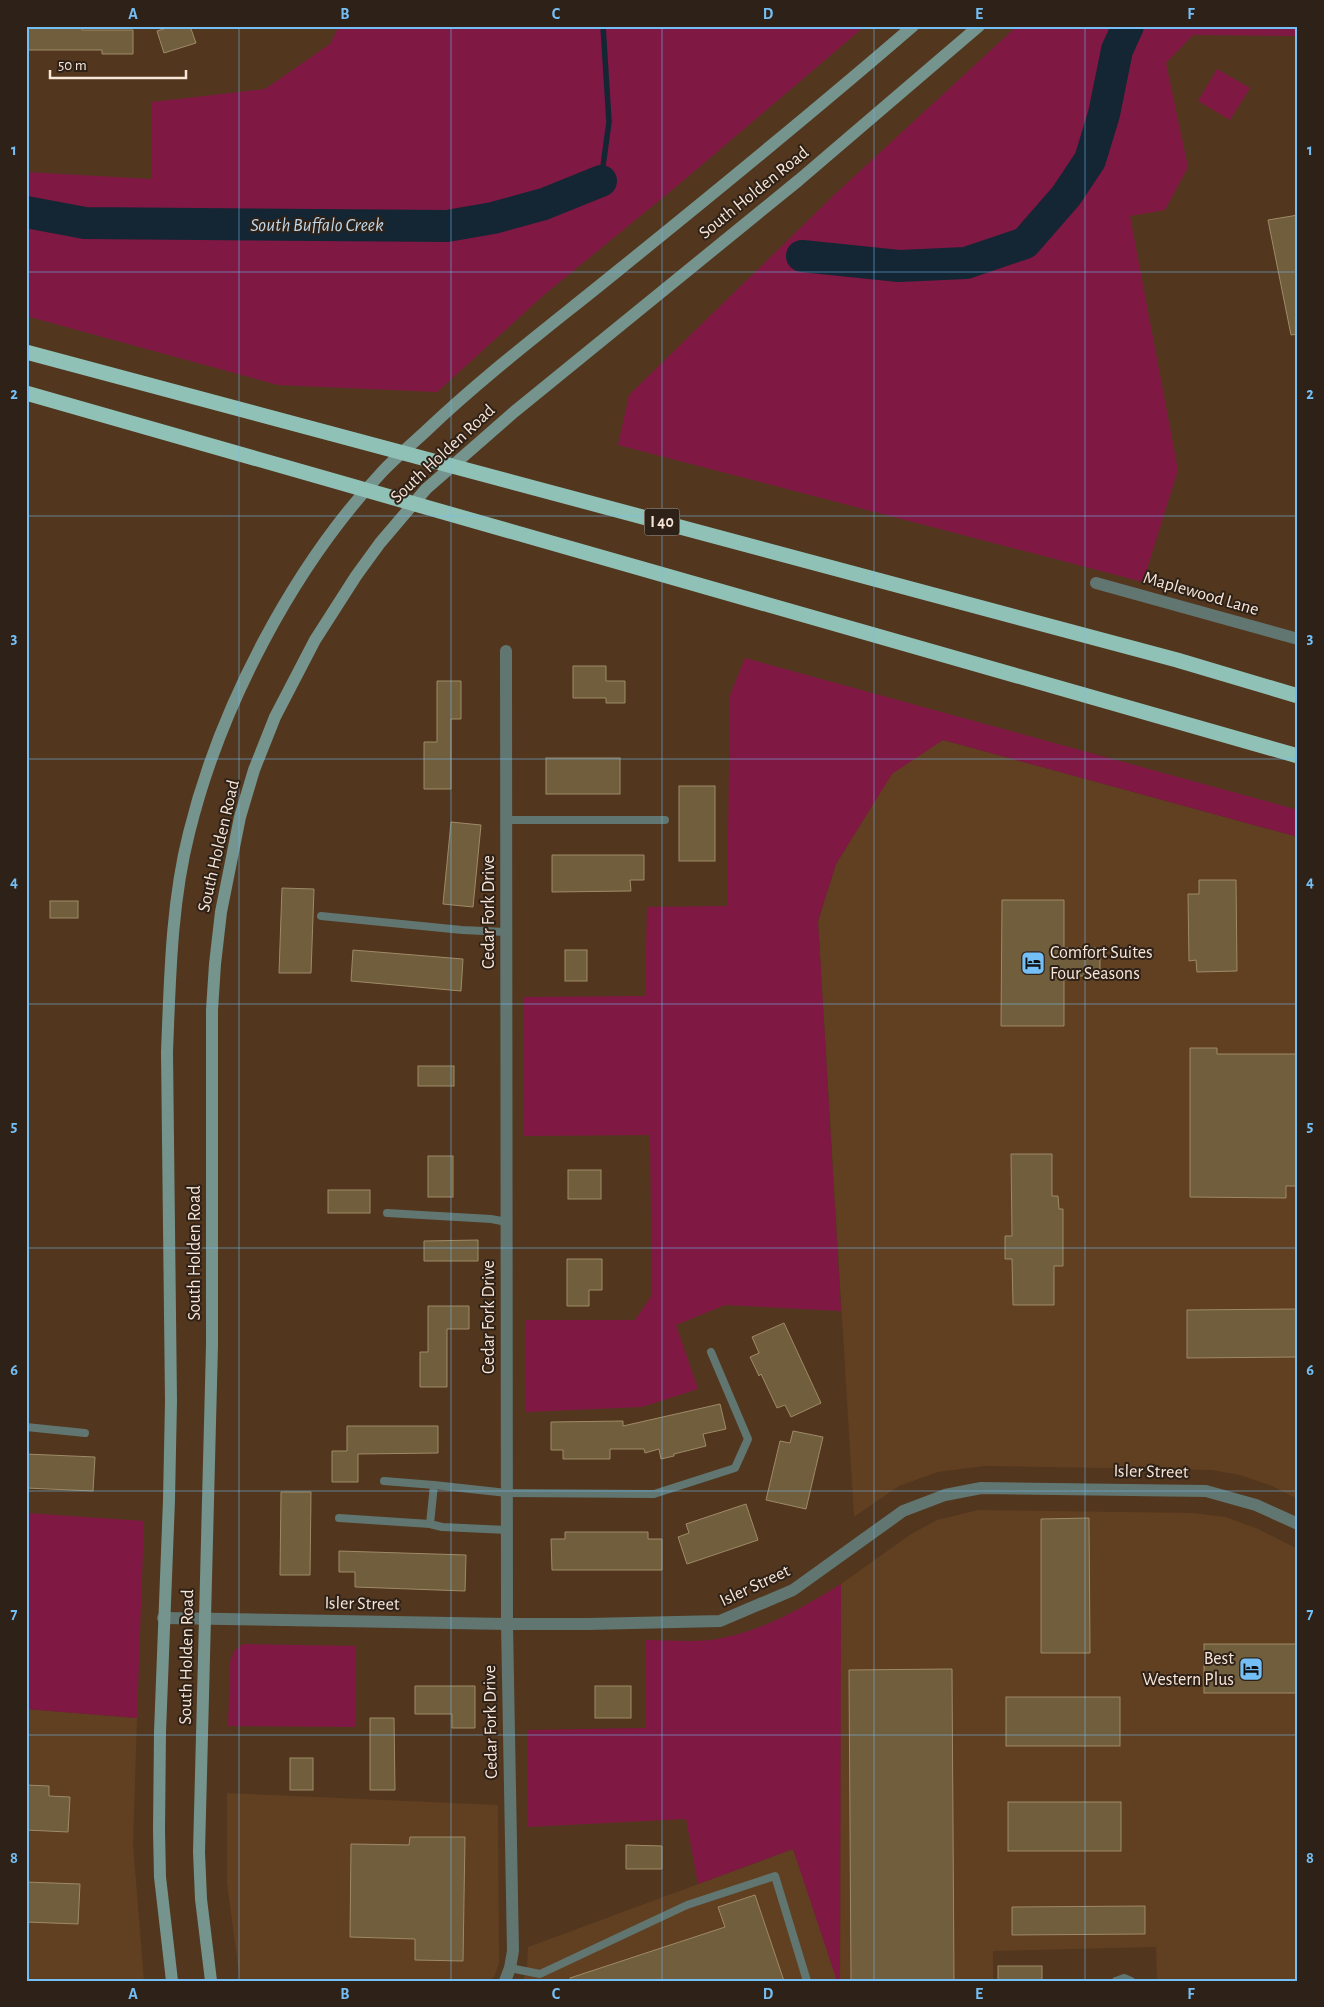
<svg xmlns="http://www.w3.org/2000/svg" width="1324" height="2007" viewBox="0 0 1324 2007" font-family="'Alegreya Sans',sans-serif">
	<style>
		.built { fill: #613f21 }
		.green { fill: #801844 }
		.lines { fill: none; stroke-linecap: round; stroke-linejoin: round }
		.stream { stroke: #142633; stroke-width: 5.5 }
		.river { stroke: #142633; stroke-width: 32 }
		.building { fill: #715e3c; stroke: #9e8a67 }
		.service { stroke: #617571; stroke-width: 8 }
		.minor { stroke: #617571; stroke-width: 12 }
		.tertiary { stroke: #617571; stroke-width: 12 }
		.secondary { stroke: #74948d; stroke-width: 12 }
		.motorway { stroke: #8fc1b7; stroke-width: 15 }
		.grid { fill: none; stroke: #74c0f6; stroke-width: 1; stroke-opacity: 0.55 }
		.labels { text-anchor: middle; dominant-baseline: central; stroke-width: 4; stroke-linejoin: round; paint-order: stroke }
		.shield { fill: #2e2117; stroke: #bbab9e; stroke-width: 1 }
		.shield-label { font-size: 16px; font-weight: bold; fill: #f8e6d8 }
		.street-label { font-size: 18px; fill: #f8e6d8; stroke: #2e2117 }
		.poi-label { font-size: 18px; fill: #f8e6d8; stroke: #2e2117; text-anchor: start }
		.water-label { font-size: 19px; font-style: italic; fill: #bdd8ec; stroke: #2e2117 }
		.neatline { fill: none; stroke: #74c0f6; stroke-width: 2 }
		.grid-label { font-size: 16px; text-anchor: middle; font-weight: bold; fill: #74c0f6 }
	</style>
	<rect width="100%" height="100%" fill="#52361e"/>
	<g class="built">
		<polygon points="943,740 1298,837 1298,1499 1272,1486 1240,1475 1212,1470 985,1466 938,1472 899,1486 854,1517 818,921 836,864 892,773"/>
		<polygon points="978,1510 1194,1513 1225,1517 1256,1528 1298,1549 1298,1981 1157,1981 1156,1947 993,1951 993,1981 840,1981 841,1584 911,1534 937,1520"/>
		<polygon points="26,1709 137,1718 133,1844 144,1981 26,1981"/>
		<polygon points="227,1793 498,1805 499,1963 495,1975 490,1981 240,1981 227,1883"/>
		<polygon points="793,1849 837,1981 523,1981 527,1966 528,1947"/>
	</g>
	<g class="green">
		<polygon points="339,26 865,26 677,186 545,294 437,392 278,385 26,316 26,172 151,179 152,102 265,89 330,44"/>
		<polygon points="1017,26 1298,26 1298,36 1193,35 1166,63 1188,167 1165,210 1130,216 1178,470 1143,582 618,445 629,395 835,194"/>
		<polygon points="1217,69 1250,88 1230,120 1198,101"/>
		<polygon points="745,658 1298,810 1298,837 943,740 892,774 836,864 818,921 841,1311 725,1305 676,1325 698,1389 642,1407 526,1412 525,1320 635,1320 652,1295 650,1135 524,1136 523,997 645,996 647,907 727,906 730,695"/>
		<polygon points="26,1513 144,1521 137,1718 26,1709"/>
		<path d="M 841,1584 L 840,1981 L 837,1981 L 793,1849 L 698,1884 L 686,1819 L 527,1827 L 527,1730 L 646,1728 L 646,1640 C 667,1640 690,1642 711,1640 C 758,1634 802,1608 841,1584 Z"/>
		<polygon points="243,1644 356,1646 355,1727 228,1726 230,1662 234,1651"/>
	</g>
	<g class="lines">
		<polyline class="stream" points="601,181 609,122 603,26"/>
		<g class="river">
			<polyline points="26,212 85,223 447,226 493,218 544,204 601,181"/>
			<polyline points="802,256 899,266 966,263 1025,243 1066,196 1090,160 1104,114 1117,50 1128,26"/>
		</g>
	</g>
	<g class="building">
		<polygon points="26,26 82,26 82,30 133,30 133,54 102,54 102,50 26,50"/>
		<polygon points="173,26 190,26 196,43 164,53 157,31"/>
		<polygon points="1298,215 1298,334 1291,335 1268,220"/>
		<polygon points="573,666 606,666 606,681 625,681 625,703 606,703 606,698 573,698"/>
		<polygon points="437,681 461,681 461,719 451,719 451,789 424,789 424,742 437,742"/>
		<rect x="546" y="758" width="74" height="36"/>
		<rect x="679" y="786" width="36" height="75"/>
		<polygon points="451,822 481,825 473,907 443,904"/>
		<polygon points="552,855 644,855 644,880 630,880 631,891 552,892"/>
		<polygon points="1199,880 1236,880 1237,971 1197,972 1196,960 1189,961 1188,894 1199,894"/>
		<polygon points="282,888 314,889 311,973 279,973"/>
		<polygon points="1002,900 1064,900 1064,948 1100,948 1100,976 1064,976 1064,1026 1001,1026"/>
		<rect x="50" y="901" width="28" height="17"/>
		<polygon points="353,950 463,959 461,991 351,981"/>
		<rect x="565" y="950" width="22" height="31"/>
		<polygon points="1190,1048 1217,1048 1217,1054 1298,1054 1296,1186 1286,1186 1286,1198 1190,1197"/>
		<rect x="418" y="1066" width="36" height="20"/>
		<polygon points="1011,1154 1052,1154 1052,1196 1058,1196 1059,1209 1063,1209 1063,1266 1054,1266 1054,1305 1013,1305 1012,1259 1005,1259 1005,1236 1012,1236"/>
		<rect x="428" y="1156" width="25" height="41"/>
		<rect x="568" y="1170" width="33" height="29"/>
		<rect x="328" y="1190" width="42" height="23"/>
		<polygon points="478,1240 478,1261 424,1261 424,1241"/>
		<polygon points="567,1259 602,1259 602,1290 589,1290 589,1306 567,1306"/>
		<polygon points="428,1306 469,1306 469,1329 447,1329 447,1387 420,1387 420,1352 428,1352"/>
		<polygon points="1298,1309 1298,1357 1187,1358 1187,1310"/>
		<polygon points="784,1323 821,1403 791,1417 785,1405 777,1408 761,1374 759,1376 750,1357 759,1353 752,1337"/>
		<polygon points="720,1404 726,1429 703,1434 706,1446 674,1454 674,1456 661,1459 659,1449 645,1453 644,1449 610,1449 610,1459 563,1459 563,1450 551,1450 551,1422 623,1421 623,1426"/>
		<polygon points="347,1426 438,1426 438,1453 358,1454 358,1482 332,1482 332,1451 347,1451"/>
		<polygon points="793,1431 823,1437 806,1509 766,1500 780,1441 790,1443"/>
		<polygon points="26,1454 95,1457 93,1491 26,1488"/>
		<polygon points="281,1492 311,1492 310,1575 280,1575"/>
		<polygon points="746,1504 758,1540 687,1564 678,1537 689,1533 686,1524"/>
		<polygon points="1089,1518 1090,1653 1041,1653 1041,1519"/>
		<polygon points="565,1532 648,1532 648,1539 662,1539 662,1570 552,1570 551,1539 565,1539"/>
		<polygon points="339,1551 466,1555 465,1591 355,1587 355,1572 339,1572"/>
		<rect x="1204" y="1644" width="94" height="49"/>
		<polygon points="952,1669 954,1981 851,1981 849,1670"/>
		<polygon points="415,1686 475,1686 475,1728 452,1728 452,1714 415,1714"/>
		<rect x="595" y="1686" width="36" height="32"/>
		<rect x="1006" y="1697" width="114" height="49"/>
		<polygon points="370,1718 394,1718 395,1790 370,1790"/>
		<rect x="290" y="1758" width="23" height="32"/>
		<polygon points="26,1785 49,1786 49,1796 70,1797 68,1832 26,1830"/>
		<rect x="1008" y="1802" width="113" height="49"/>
		<polygon points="410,1837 465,1837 463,1961 415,1960 415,1939 350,1937 351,1844 409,1845"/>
		<polygon points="626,1845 662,1846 662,1869 626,1869"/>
		<polygon points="26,1882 80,1884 78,1924 26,1922"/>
		<polygon points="755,1895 784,1981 571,1981 570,1978 725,1927 718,1907"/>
		<polygon points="1145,1906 1145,1934 1012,1935 1012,1907"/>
		<rect x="998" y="1966" width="44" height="15"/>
	</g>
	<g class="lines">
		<g class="service">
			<polyline points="506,820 665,820"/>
			<polyline points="321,916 462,930 506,932"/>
			<polyline points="387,1213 491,1219 507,1222"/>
			<polyline points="26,1427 85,1433"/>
			<polyline points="384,1481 434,1485"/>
			<polyline points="339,1518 430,1524"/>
			<polyline points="507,1530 442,1527 430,1524 434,1485 507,1493 654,1494 735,1468 748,1439 711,1352"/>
			<polyline points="510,1968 540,1974 687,1905 775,1876 807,1981"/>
			<polyline points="1116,1981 1124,1978 1131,1981"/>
		</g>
		<g class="minor">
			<polyline points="1096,583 1298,639"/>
			<polyline points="505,1981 510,1968 513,1951 507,1624 506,651"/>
		</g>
		<polyline class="tertiary" points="163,1618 507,1624 588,1624 720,1621 793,1590 903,1511 945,1495 981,1488 1206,1491 1256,1505 1298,1524"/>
		<g class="secondary">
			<path d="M 172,1981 L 160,1877 L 159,1830 L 160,1732 L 169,1500 L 171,1401 L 167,1052 C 170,979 171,904 189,833 C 220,707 293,567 382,472 C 395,458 411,445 426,431 C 487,373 555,322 620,269 C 719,189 817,109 913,26"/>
			<polyline points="211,1981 201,1899 199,1852 212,1345 212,1010 215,964 221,912 240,817 254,770 275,717 315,640 356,576 380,543 426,489 514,412 799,180 979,26"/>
		</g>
		<g class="motorway">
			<polyline points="26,352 1177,660 1298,696"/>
			<polyline points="26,393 1298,756"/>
		</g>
	</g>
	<path class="grid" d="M 239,26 L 239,1981M 451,26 L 451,1981M 662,26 L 662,1981M 874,26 L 874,1981M 1085,26 L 1085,1981M 26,272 L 1298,272M 26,516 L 1298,516M 26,759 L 1298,759M 26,1004 L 1298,1004M 26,1248 L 1298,1248M 26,1491 L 1298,1491M 26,1735 L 1298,1735"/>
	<defs>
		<g id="hotel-square" transform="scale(1.25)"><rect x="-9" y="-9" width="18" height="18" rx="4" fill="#74c0f6" stroke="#2e2117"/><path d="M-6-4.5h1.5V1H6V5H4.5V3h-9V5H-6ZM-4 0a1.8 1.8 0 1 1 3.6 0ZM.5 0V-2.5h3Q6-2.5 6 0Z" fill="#111"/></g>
	</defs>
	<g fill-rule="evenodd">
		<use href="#hotel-square" x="1033" y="963"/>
		<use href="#hotel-square" x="1251" y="1669"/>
	</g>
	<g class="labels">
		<rect class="shield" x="644.5" y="508.5" width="35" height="27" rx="4"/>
		<g class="shield-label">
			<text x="662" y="522">I 40</text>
		</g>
		<g class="street-label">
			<text transform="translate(754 193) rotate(-39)">South Holden Road</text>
			<text transform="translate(443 454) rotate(-43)">South Holden Road</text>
			<text transform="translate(1201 594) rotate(16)">Maplewood Lane</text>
			<text transform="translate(219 846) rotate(-77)">South Holden Road</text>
			<text transform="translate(489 912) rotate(-90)">Cedar Fork Drive</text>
			<text transform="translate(195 1253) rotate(-90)">South Holden Road</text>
			<text transform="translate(489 1317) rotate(-90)">Cedar Fork Drive</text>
			<text transform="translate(1151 1472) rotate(1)">Isler Street</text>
			<text transform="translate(755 1586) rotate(-25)">Isler Street</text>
			<text transform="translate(362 1604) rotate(1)">Isler Street</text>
			<text transform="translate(187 1657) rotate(-89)">South Holden Road</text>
			<text transform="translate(491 1722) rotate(-91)">Cedar Fork Drive</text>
		</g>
		<g class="poi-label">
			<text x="1050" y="953">Comfort Suites<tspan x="1050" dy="21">Four Seasons</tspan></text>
			<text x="1234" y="1659" text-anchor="end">Best<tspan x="1234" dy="21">Western Plus</tspan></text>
		</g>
		<g class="water-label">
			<text x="317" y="225">South Buffalo Creek</text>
		</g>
	</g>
	<rect width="1324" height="2007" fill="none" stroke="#2e2117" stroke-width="55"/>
	<path d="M50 70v8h136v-8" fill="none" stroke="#f8e6d8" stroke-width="2.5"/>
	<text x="58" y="70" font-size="15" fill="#f8e6d8" stroke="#2e2117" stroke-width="4" paint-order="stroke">50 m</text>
	<rect x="28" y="28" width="1268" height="1952" class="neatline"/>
	<g class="grid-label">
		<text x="133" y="19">A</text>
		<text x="345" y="19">B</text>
		<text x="556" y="19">C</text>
		<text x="768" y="19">D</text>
		<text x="979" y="19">E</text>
		<text x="1191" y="19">F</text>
		<text x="14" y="155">1</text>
		<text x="1310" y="155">1</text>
		<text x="14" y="399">2</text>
		<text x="1310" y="399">2</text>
		<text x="14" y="643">3</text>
		<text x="1310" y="643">3</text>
		<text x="14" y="887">4</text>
		<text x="1310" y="887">4</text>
		<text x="14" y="1131">5</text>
		<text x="1310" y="1131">5</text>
		<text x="14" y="1375">6</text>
		<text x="1310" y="1375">6</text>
		<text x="14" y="1619">7</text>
		<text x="1310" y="1619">7</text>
		<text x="14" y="1863">8</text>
		<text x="1310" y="1863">8</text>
		<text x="133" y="1999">A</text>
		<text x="345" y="1999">B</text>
		<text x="556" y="1999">C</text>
		<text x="768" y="1999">D</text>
		<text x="979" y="1999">E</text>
		<text x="1191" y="1999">F</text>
	</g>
</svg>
